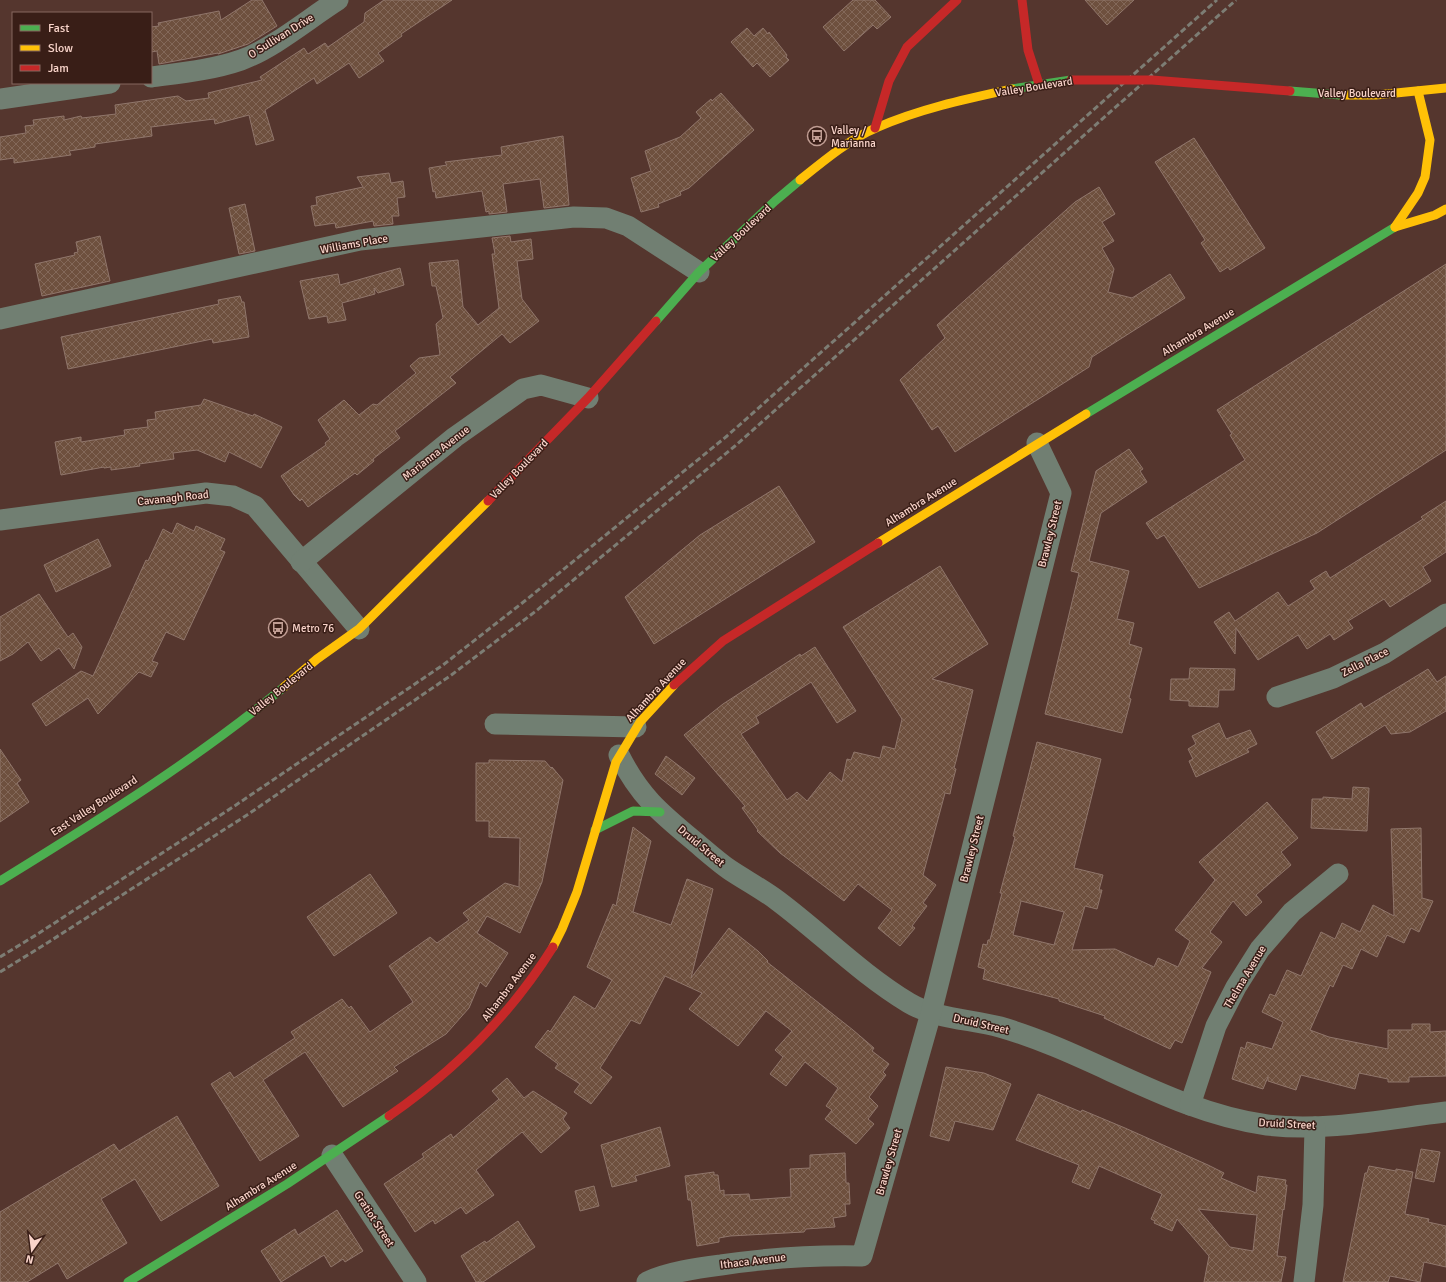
<svg xmlns="http://www.w3.org/2000/svg" width="1446" height="1282" viewBox="0 0 1446 1282" font-family="Signika,sans-serif">
	<style>
		.building { fill: url(#building-cross-hatch); stroke: #90766b; fill-rule: evenodd }
		.lines { fill: none; stroke-linecap: round; stroke-linejoin: round }
		.street { stroke: #717f72; stroke-width: 21 }
		.fast { stroke: #4caf50; stroke-width: 9 }
		.slow { stroke: #ffc107; stroke-width: 9 }
		.jam { stroke: #c62828; stroke-width: 9 }
		.rail { stroke: #7d7d74; stroke-width: 3; stroke-dasharray: 6 3; stroke-linecap: butt }
		.fast-bridge { stroke: #4caf50; stroke-width: 9 }
		.jam-bridge { stroke: #c62828; stroke-width: 9 }
		.labels { text-anchor: middle; dominant-baseline: central; stroke-width: 3; stroke-linejoin: round; paint-order: stroke }
		.street-label { font-size: 11px; fill: #f9d4ca; stroke: #391e17 }
		.poi-label { font-size: 11px; fill: #f9d4ca; stroke: #391e17; text-anchor: start }
	</style>
	<defs>
		<pattern id="building-cross-hatch" width="8" height="8" patternUnits="userSpaceOnUse"><rect width="8" height="8" fill="#6e503e"/><path d="M0 0l8 8M0 8l8-8" fill="none" stroke="#836859"/></pattern>
	</defs>
	<rect width="100%" height="100%" fill="#55362e"/>
	<g class="building">
		<polygon points="252,0 262,0 277,26 248,44 218,54 218,53 159,64 157,51 151,52 151,27 159,26 158,23 219,11 221,20"/>
		<polygon points="384,0 452,0 401,34 402,36 378,53 384,61 359,78 349,63 317,84 314,78 265,110 274,140 256,145 249,115 215,124 214,119 151,127 152,136 95,144 95,147 69,151 71,155 14,163 14,158 0,160 0,137 26,133 25,126 34,125 33,120 64,116 64,120 81,116 82,118 116,114 115,105 178,96 186,101 209,98 208,93 262,80 260,77 304,48 308,54 325,43 328,47 364,22 365,13"/>
		<polygon points="853,0 875,0 891,17 877,29 873,25 844,51 823,27"/>
		<polygon points="1085,0 1134,0 1107,25"/>
		<polygon points="747,28 754,36 763,28 768,34 769,32 787,55 786,57 789,60 770,77 757,63 753,67 731,42"/>
		<polygon points="721,93 754,130 689,188 680,192 681,195 658,204 659,207 641,212 631,178 651,171 645,151 680,137 701,118 696,112 711,99 712,101"/>
		<polygon points="563,136 569,205 544,208 540,179 503,184 507,212 489,214 489,211 486,212 482,191 436,198 435,191 433,192 429,168 447,165 445,162 502,155 501,147"/>
		<polygon points="1194,138 1265,248 1230,270 1228,267 1220,272 1201,243 1205,240 1155,162"/>
		<polygon points="389,173 391,183 403,181 405,197 397,198 399,216 392,216 393,224 374,226 373,221 336,228 335,223 315,226 311,206 317,205 316,197 363,187 357,177"/>
		<polygon points="1099,187 1115,214 1102,222 1114,241 1102,248 1114,269 1108,292 1132,298 1170,274 1185,298 1092,357 1089,367 955,452 938,426 932,430 900,380 945,338 937,325 1075,202"/>
		<polygon points="245,204 255,251 239,254 229,208"/>
		<polygon points="100,236 110,281 42,296 35,264 75,255 74,253 78,252 76,242"/>
		<polygon points="510,236 511,242 531,239 533,259 517,261 522,299 539,321 510,343 502,334 450,377 456,383 395,431 400,438 373,459 374,461 357,475 355,473 308,507 302,499 300,501 294,495 281,476 326,445 325,443 330,439 318,420 344,400 359,415 373,404 377,405 416,373 410,366 419,358 440,355 436,324 443,318 436,286 432,286 429,263 458,260 463,307 478,325 499,308 492,254 495,254 492,238"/>
		<polygon points="1446,264 1446,450 1317,533 1199,588 1164,535 1157,539 1146,523 1245,460 1230,435 1232,434 1217,410"/>
		<polygon points="400,268 404,285 378,293 374,288 375,294 342,303 346,320 328,323 327,316 309,319 300,281 338,274 340,285"/>
		<polygon points="240,296 242,302 244,302 249,337 213,343 212,339 68,369 61,337 219,304 218,300"/>
		<polygon points="204,399 253,416 254,414 282,427 261,468 229,452 225,462 197,450 173,453 174,459 139,464 140,466 111,470 111,467 104,468 104,467 61,475 55,442 81,437 81,442 125,435 124,430 148,427 147,420 156,419 155,412 201,405"/>
		<polygon points="1129,449 1143,469 1140,471 1147,482 1101,513 1089,561 1129,571 1117,619 1134,623 1129,644 1142,648 1129,698 1131,699 1122,733 1045,714 1079,573 1071,571 1096,471"/>
		<polygon points="779,486 815,542 654,644 625,597 700,535"/>
		<polygon points="1446,501 1446,552 1423,567 1431,581 1390,607 1384,599 1348,621 1353,628 1334,640 1330,634 1307,649 1298,635 1258,660 1236,628 1235,654 1214,622 1229,612 1235,621 1278,592 1288,606 1315,589 1310,581 1326,571 1330,578 1423,519 1421,517"/>
		<polygon points="177,523 194,531 196,526 225,539 220,550 225,552 184,640 166,632 152,661 158,663 151,677 139,672 98,714 88,698 46,726 32,704 81,671 93,676 146,560 148,561 163,529 172,534"/>
		<polygon points="98,539 111,566 56,592 44,565"/>
		<polygon points="940,566 988,644 932,679 973,690 956,761 954,768 956,769 952,784 950,794 945,793 923,875 936,885 923,903 927,906 912,926 915,928 900,946 878,928 892,910 858,884 844,901 780,853 757,831 758,830 742,808 745,806 684,735 723,704 800,654 801,656 815,647 856,711 837,723 811,682 756,717 759,723 741,734 787,800 797,792 807,801 830,772 842,782 847,759 851,760 854,752 880,758 883,746 895,749 902,719 843,627"/>
		<polygon points="39,594 68,637 73,633 82,647 74,669 59,648 41,661 28,642 13,654 0,661 0,617"/>
		<polygon points="1190,668 1235,669 1234,690 1219,690 1218,707 1189,706 1189,701 1170,700 1171,679 1189,679"/>
		<polygon points="1428,669 1437,682 1446,676 1446,711 1410,732 1391,734 1385,725 1332,759 1316,732 1361,703 1364,708"/>
		<polygon points="1219,723 1226,739 1250,730 1257,744 1247,749 1249,752 1196,777 1189,761 1193,759 1188,749 1196,744 1192,736"/>
		<path d="M 1037,742 L 1101,759 L 1074,868 L 1103,875 L 1099,890 L 1102,890 L 1097,909 L 1085,906 L 1072,950 L 1115,949 L 1154,967 L 1158,958 L 1178,967 L 1190,941 L 1175,930 L 1215,880 L 1199,862 L 1267,802 L 1298,838 L 1281,852 L 1291,865 L 1256,895 L 1262,902 L 1246,916 L 1233,901 L 1210,932 L 1222,942 L 1202,968 L 1211,972 L 1182,1043 L 1175,1040 L 1170,1049 L 1104,1018 L 1105,1016 L 1059,1001 L 1059,999 L 983,979 L 985,969 L 978,967 L 983,944 L 987,945 L 988,940 L 990,940 L 1002,893 L 1000,893 L 1015,837 L 1013,836 ZM 1021,901 L 1064,912 L 1054,945 L 1013,935 Z"/>
		<polygon points="0,749 21,780 17,783 29,802 0,822"/>
		<polygon points="666,756 695,778 682,795 655,774"/>
		<polygon points="489,760 545,761 551,768 552,767 563,780 542,882 520,933 487,916 477,933 508,953 486,987 480,982 469,1008 446,1034 394,1067 398,1071 343,1107 305,1052 263,1080 299,1136 260,1161 211,1084 230,1072 234,1078 295,1038 291,1032 342,999 349,1008 351,1006 370,1032 413,1002 389,966 430,937 437,943 469,920 463,913 505,883 519,887 520,838 489,837 489,821 476,821 476,763 489,763"/>
		<polygon points="1353,787 1369,788 1367,831 1311,828 1312,799 1323,799 1323,797 1352,799"/>
		<polygon points="633,827 651,841 633,912 671,925 687,879 713,889 691,978 729,928 758,951 768,961 767,962 853,1030 874,1048 872,1051 889,1064 883,1072 886,1075 869,1097 878,1106 868,1119 874,1124 856,1144 825,1119 832,1110 826,1106 838,1088 805,1062 786,1086 770,1074 783,1057 775,1050 792,1031 766,1011 738,1046 689,1009 702,993 665,976 640,1024 631,1020 600,1068 612,1077 591,1104 574,1092 580,1084 555,1068 558,1064 535,1047 548,1030 550,1032 574,996 595,1009 612,980 587,967 613,904 616,906"/>
		<polygon points="1421,828 1422,898 1433,901 1419,932 1411,928 1404,943 1387,935 1377,957 1361,949 1352,969 1343,965 1333,987 1330,985 1310,1030 1329,1037 1388,1049 1388,1030 1412,1030 1412,1024 1430,1024 1430,1032 1446,1031 1446,1076 1409,1077 1409,1082 1388,1082 1388,1079 1359,1073 1355,1089 1301,1075 1296,1090 1268,1081 1268,1077 1263,1089 1232,1079 1241,1047 1245,1049 1247,1042 1272,1049 1283,1022 1262,1012 1270,994 1275,996 1287,970 1301,976 1321,932 1335,939 1342,923 1360,932 1373,905 1394,916 1391,829"/>
		<polygon points="370,874 397,913 334,956 307,917"/>
		<polygon points="946,1067 984,1073 1011,1084 993,1130 955,1121 949,1141 930,1136"/>
		<polygon points="507,1078 524,1098 533,1091 567,1113 563,1119 570,1128 541,1153 522,1132 476,1170 494,1195 466,1214 461,1207 435,1224 433,1220 415,1232 384,1184 424,1157 422,1154 451,1134 453,1138 499,1099 492,1091"/>
		<path d="M 1038,1094 L 1081,1112 L 1082,1110 L 1125,1128 L 1208,1165 L 1224,1173 L 1221,1178 L 1256,1193 L 1258,1176 L 1286,1180 L 1285,1185 L 1287,1185 L 1284,1210 L 1283,1209 L 1277,1256 L 1286,1257 L 1281,1282 L 1204,1282 L 1209,1256 L 1177,1219 L 1172,1231 L 1154,1223 L 1155,1221 L 1151,1219 L 1162,1194 L 1099,1166 L 1089,1189 L 1072,1182 L 1079,1165 L 1016,1140 ZM 1198,1209 L 1257,1215 L 1253,1251 L 1230,1247 Z"/>
		<polygon points="177,1116 219,1186 161,1221 135,1179 101,1199 127,1243 67,1279 58,1263 27,1282 0,1282 0,1212 114,1144 119,1151"/>
		<polygon points="660,1127 670,1166 635,1176 637,1181 612,1187 601,1145"/>
		<polygon points="1421,1149 1440,1152 1434,1182 1415,1178"/>
		<polygon points="845,1153 846,1183 849,1183 850,1204 845,1204 846,1216 833,1218 835,1227 806,1229 804,1232 730,1236 719,1238 719,1242 697,1246 691,1200 688,1200 685,1176 714,1172 714,1175 718,1175 720,1191 724,1190 724,1195 749,1194 750,1200 791,1197 790,1169 810,1168 810,1155"/>
		<polygon points="1369,1166 1396,1171 1396,1169 1413,1172 1405,1214 1429,1219 1428,1222 1446,1226 1446,1267 1424,1262 1420,1282 1390,1276 1388,1282 1343,1282 1365,1173 1367,1173"/>
		<polygon points="594,1186 599,1206 580,1211 575,1191"/>
		<polygon points="337,1210 363,1251 345,1262 343,1259 331,1267 324,1255 281,1282 261,1251 295,1229 298,1235"/>
		<polygon points="518,1221 535,1247 483,1282 476,1282 461,1256 485,1241 486,1243"/>
	</g>
	<g class="lines">
		<g class="street">
			<path d="M 151,77 C 181,73 212,70 241,60 C 274,48 308,19 338,0"/>
			<polyline points="0,99 110,83"/>
			<polyline points="0,319 360,240 574,217 606,218 628,226 699,272"/>
			<polyline points="0,520 206,493 233,496 255,506 359,629"/>
			<polyline points="301,562 455,437 523,389 541,385 588,398"/>
			<polyline points="1277,697 1333,678 1385,653 1446,614"/>
			<polyline points="495,724 636,727"/>
			<path d="M 619,755 C 639,795 659,812 693,840 C 705,850 717,861 730,870 C 745,880 762,889 778,901 C 822,934 861,974 909,1003 C 936,1019 970,1019 1000,1027 C 1091,1053 1172,1112 1267,1125 C 1326,1132 1387,1119 1446,1112"/>
			<polyline points="1190,1105 1216,1026 1236,987 1260,949 1292,912 1338,874"/>
			<polyline points="332,1155 416,1282"/>
			<path d="M 647,1282 C 669,1272 697,1268 721,1265 C 768,1258 814,1255 862,1256 L 931,1013 L 1061,493 L 1037,443"/>
			<polyline points="1304,1282 1313,1205 1315,1127"/>
		</g>
		<g class="fast">
			<polyline points="1012,89 1071,80"/>
			<polyline points="656,321 699,272 775,201 800,180"/>
			<polyline points="1086,414 1395,227"/>
			<polyline points="595,830 633,811 660,812"/>
			<path d="M 0,881 C 97,821 196,760 284,687"/>
			<polyline points="128,1282 287,1184 389,1116"/>
		</g>
		<g class="slow">
			<polyline points="1340,95 1376,95 1446,88"/>
			<path d="M 800,180 C 821,163 851,138 876,128 C 919,109 966,99 1012,89"/>
			<polyline points="1395,227 1418,193 1425,177 1430,140 1418,91"/>
			<polyline points="1395,227 1435,215 1446,209"/>
			<polyline points="878,543 1086,414"/>
			<polyline points="284,687 317,659 359,629 488,501"/>
			<polyline points="553,947 562,929 577,892 616,762 640,722 674,685"/>
		</g>
		<g class="jam">
			<polyline points="1022,0 1028,50 1039,84"/>
			<polyline points="875,128 889,81 907,47 957,0"/>
			<polyline points="488,501 588,398 656,321"/>
			<polyline points="674,685 723,641 878,543"/>
			<path d="M 389,1116 C 454,1071 511,1014 553,947"/>
		</g>
		<g class="rail">
			<polyline points="0,957 36,935 233,807 443,665 526,600 727,436 1217,0"/>
			<polyline points="0,972 44,945 247,815 450,676 536,611 735,446 1236,0"/>
		</g>
		<polyline class="fast-bridge" points="1290,91 1340,95"/>
		<polyline class="jam-bridge" points="1071,80 1152,80 1290,91"/>
	</g>
	<defs>
		<g id="bus-ring" transform="scale(1)"><circle r="9.5" fill="#391e17" stroke="#c09d93" stroke-width="1.5"/><path d="M-5-6H5V4H4V6H2V4H-2V6H-4V4H-5ZM-3.5-4V0h7V-4ZM-3.5 1.2v1.5H-2V1.2ZM2 1.2v1.5H3.5V1.2Z" fill="#c09d93"/></g>
	</defs>
	<g fill-rule="evenodd">
		<use href="#bus-ring" x="817" y="136"/>
		<use href="#bus-ring" x="278" y="628"/>
	</g>
	<g class="labels">
		<g class="street-label">
			<text transform="translate(281 36) rotate(-32)">O Sullivan Drive</text>
			<text transform="translate(1034 87) rotate(-9)">Valley Boulevard</text>
			<text x="1357" y="93">Valley Boulevard</text>
			<text transform="translate(741 233) rotate(-43)">Valley Boulevard</text>
			<text transform="translate(354 244) rotate(-10)">Williams Place</text>
			<text transform="translate(1198 332) rotate(-31)">Alhambra Avenue</text>
			<text transform="translate(436 453) rotate(-38)">Marianna Avenue</text>
			<text transform="translate(519 469) rotate(-46)">Valley Boulevard</text>
			<text transform="translate(173 498) rotate(-6)">Cavanagh Road</text>
			<text transform="translate(921 502) rotate(-32)">Alhambra Avenue</text>
			<text transform="translate(1050 534) rotate(-76)">Brawley Street</text>
			<text transform="translate(1365 662) rotate(-27)">Zella Place</text>
			<text transform="translate(281 689) rotate(-39)">Valley Boulevard</text>
			<text transform="translate(656 690) rotate(-47)">Alhambra Avenue</text>
			<text transform="translate(94 806) rotate(-33)">East Valley Boulevard</text>
			<text transform="translate(701 846) rotate(40)">Druid Street</text>
			<text transform="translate(972 849) rotate(-76)">Brawley Street</text>
			<text transform="translate(1245 977) rotate(-59)">Thelma Avenue</text>
			<text transform="translate(509 987) rotate(-53)">Alhambra Avenue</text>
			<text transform="translate(981 1024) rotate(13)">Druid Street</text>
			<text transform="translate(1287 1124) rotate(3)">Druid Street</text>
			<text transform="translate(889 1162) rotate(-74)">Brawley Street</text>
			<text transform="translate(261 1186) rotate(-32)">Alhambra Avenue</text>
			<text transform="translate(374 1219) rotate(57)">Gratiot Street</text>
			<text transform="translate(753 1261) rotate(-7)">Ithaca Avenue</text>
		</g>
		<g class="poi-label">
			<text x="831" y="130">Valley /<tspan x="831" dy="13">Marianna</tspan></text>
			<text x="292" y="628">Metro 76</text>
		</g>
	</g>
	<rect x="12" y="12" width="140" height="72" fill="#391e17" stroke="#86675f"/>
	<rect x="20" y="25" width="20" height="6" fill="#4caf50" stroke="#86675f"/>
	<text x="48" y="32" font-size="12" fill="#f9d4ca">Fast</text>
	<rect x="20" y="45" width="20" height="6" fill="#ffc107" stroke="#86675f"/>
	<text x="48" y="52" font-size="12" fill="#f9d4ca">Slow</text>
	<rect x="20" y="65" width="20" height="6" fill="#c62828" stroke="#86675f"/>
	<text x="48" y="72" font-size="12" fill="#f9d4ca">Jam</text>
	<g transform="translate(32 1250) rotate(194)" stroke="#391e17" stroke-width="3" paint-order="stroke">
	<path d="M0-3L7 15L0 10L-7 15Z" fill="#f9d4ca"/>
	<text y="-6" font-size="11" font-weight="bold" text-anchor="middle" fill="#f9d4ca">N</text>
	</g>
</svg>
